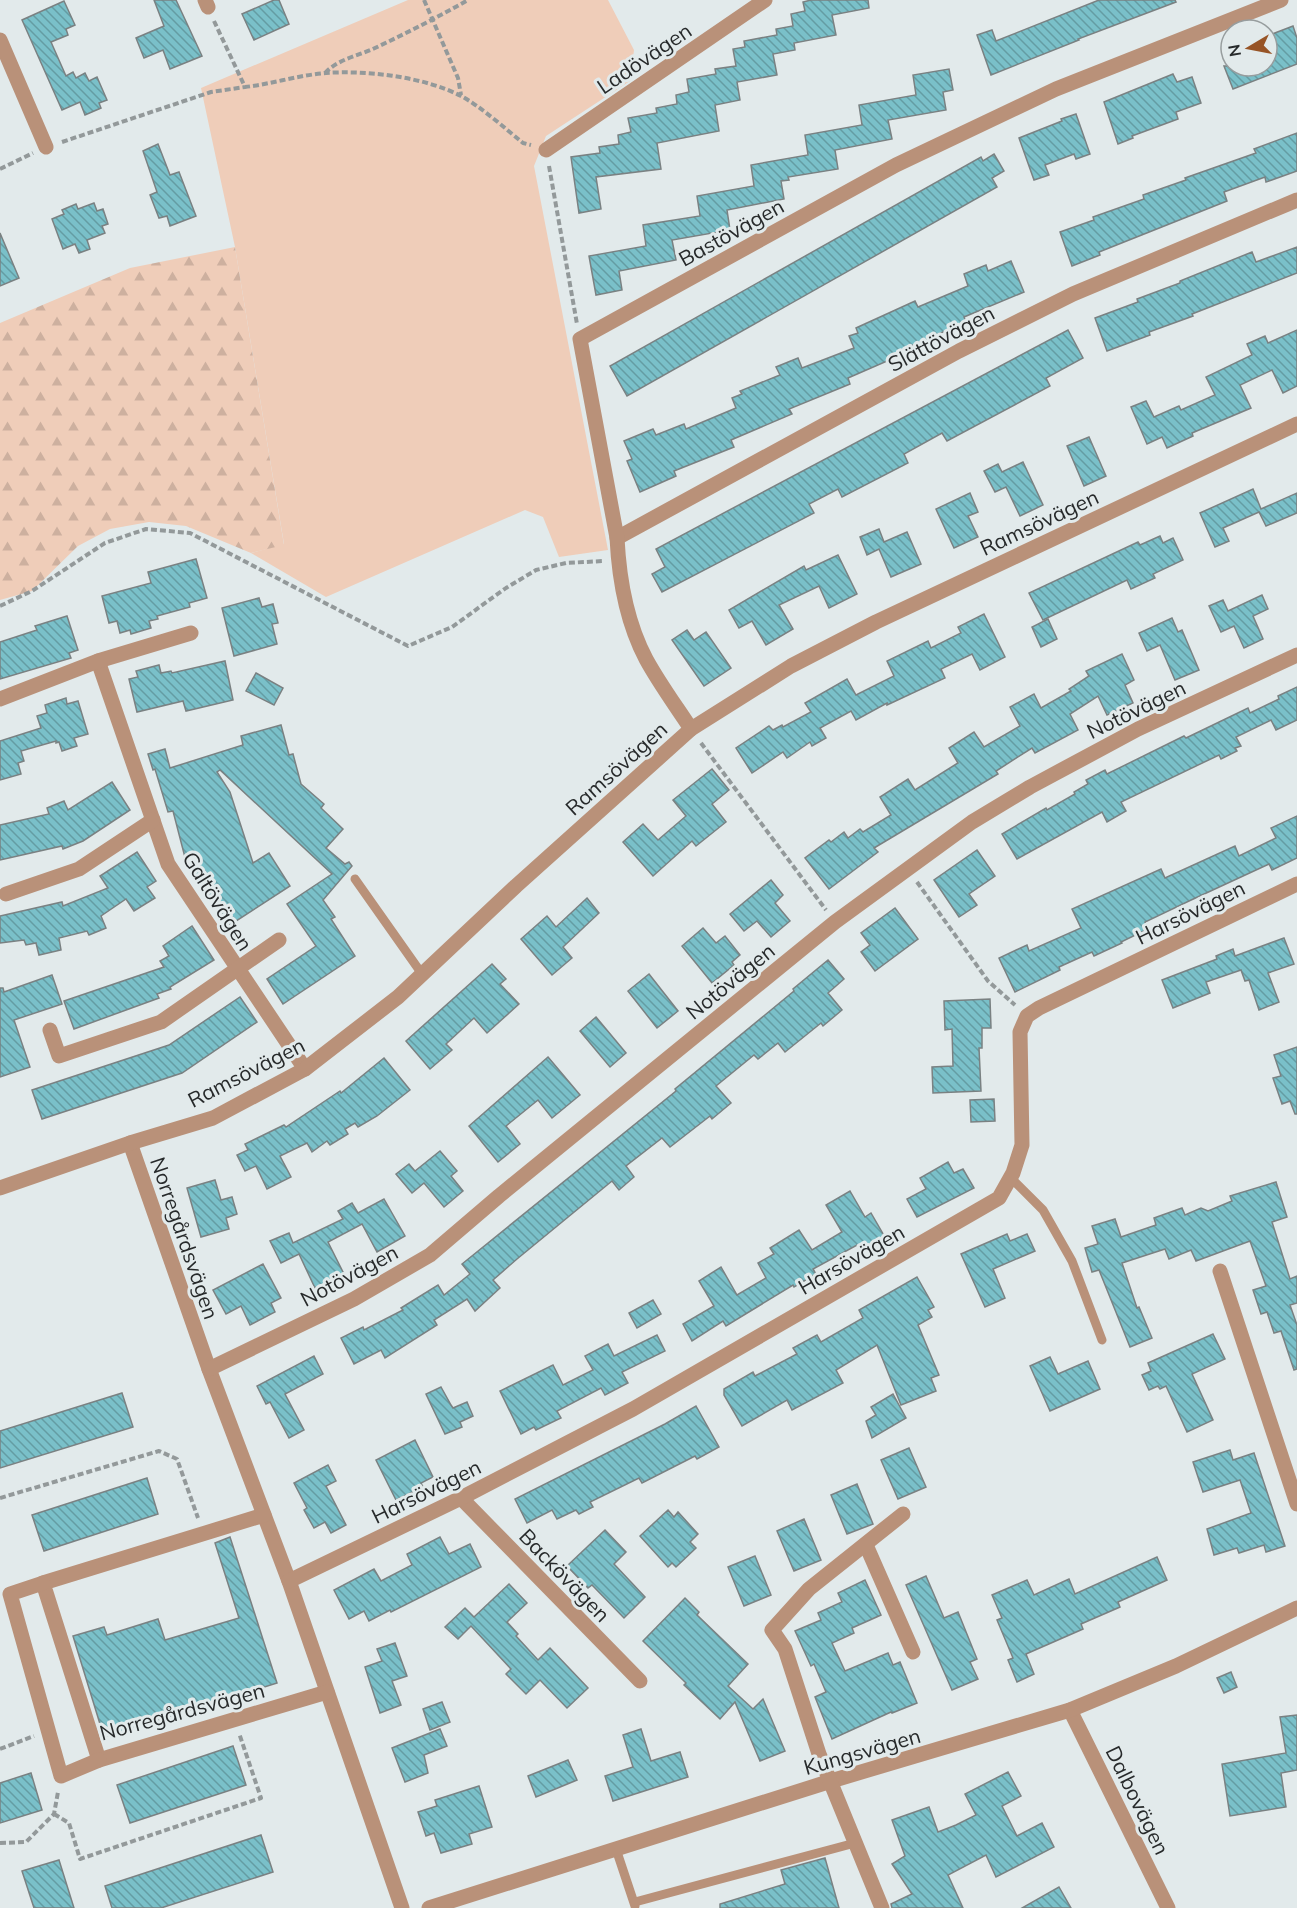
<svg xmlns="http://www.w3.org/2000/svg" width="1297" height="1908" viewBox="0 0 1297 1908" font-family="Mulish,sans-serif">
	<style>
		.grass { fill: #efcdb9 }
		.forest { fill: url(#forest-firs) }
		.building { fill: url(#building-back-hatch); stroke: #7a8182; stroke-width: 1.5 }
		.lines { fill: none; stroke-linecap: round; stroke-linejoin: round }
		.path { stroke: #93999a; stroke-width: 4; stroke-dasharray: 6 3; stroke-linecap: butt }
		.lane { stroke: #b99179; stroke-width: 9 }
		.street { stroke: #b99179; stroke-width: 15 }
		.labels { text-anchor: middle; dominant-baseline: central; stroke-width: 6; stroke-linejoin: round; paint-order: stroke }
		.street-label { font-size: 21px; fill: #272a2b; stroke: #e2eaeb }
	</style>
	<defs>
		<pattern id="forest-firs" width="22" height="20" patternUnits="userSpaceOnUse" patternTransform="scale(1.5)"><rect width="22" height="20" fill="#efcdb9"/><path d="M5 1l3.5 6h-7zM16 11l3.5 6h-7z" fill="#cdb09f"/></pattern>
		<pattern id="building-back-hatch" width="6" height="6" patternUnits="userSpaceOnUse" patternTransform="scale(1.5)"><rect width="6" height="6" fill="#7ac0c9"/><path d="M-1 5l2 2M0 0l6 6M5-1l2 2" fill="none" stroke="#649ca3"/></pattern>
	</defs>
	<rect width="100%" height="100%" fill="#e2eaeb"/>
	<polygon class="grass" points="408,0 608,0 634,50 630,81 546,136 534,166 608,550 559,557 543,517 525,510 326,597 251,553 284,544 235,247 201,88"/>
	<polygon class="forest" points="235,247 284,545 251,553 186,526 149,522 110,529 78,546 32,591 0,600 0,323 130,268"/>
	<g class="building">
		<polygon points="154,0 176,0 202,56 170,69 163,50 144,58 136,38 164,26"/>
		<polygon points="274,0 279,0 289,24 254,40 242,14"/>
		<polygon points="811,0 868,0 869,8 832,15 836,35 794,43 795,50 773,54 777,75 737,82 740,100 715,105 719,131 657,143 661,169 596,177 601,209 579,213 571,157 600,153 599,147 619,144 618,135 631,132 628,118 657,113 656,108 677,104 676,95 689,92 687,79 716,74 715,69 736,66 733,49 745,47 744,41 777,35 776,29 793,26 791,14 805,11 803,2"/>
		<polygon points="1099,0 1175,0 1176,2 1078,39 1079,40 991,75 977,35 992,30 996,41"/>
		<polygon points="64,1 75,25 66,29 68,35 51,42 66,76 73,72 76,78 85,73 89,81 97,77 107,100 99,103 101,108 85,115 80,102 62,110 22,20"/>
		<polygon points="1293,26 1297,38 1297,64 1233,89 1224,66 1267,66 1267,36"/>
		<polygon points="949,69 953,90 943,92 946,110 888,120 892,139 835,150 838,169 788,177 789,180 781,181 784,199 727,210 730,230 672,240 676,260 619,271 622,290 596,295 589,256 646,246 643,225 700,216 697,196 754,186 751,165 808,155 805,135 862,125 859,105 916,95 913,75"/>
		<polygon points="1173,74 1177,82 1192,77 1201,103 1176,112 1178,119 1132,136 1133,138 1118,144 1104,102"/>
		<polygon points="1076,114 1090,154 1076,159 1074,154 1045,165 1049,175 1034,180 1019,138 1062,121 1061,119"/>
		<polygon points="1297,133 1297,171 1266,182 1265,177 1224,192 1227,201 1099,252 1100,255 1072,266 1060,232 1094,220 1093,217 1144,199 1143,195 1186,180 1185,178 1256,153 1254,149"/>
		<polygon points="158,144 170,175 179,172 196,216 170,226 167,216 159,218 150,195 157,192 143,151"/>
		<polygon points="994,154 1004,171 992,178 997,187 627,396 610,366 981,157 983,161"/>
		<polygon points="94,203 97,211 103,209 108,224 102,226 105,233 87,240 90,249 79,253 75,244 63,249 52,219 64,214 62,210 76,204 78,209"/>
		<polygon points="0,233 19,278 0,286"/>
		<polygon points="1297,247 1297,273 1192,314 1193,316 1149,332 1150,335 1107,351 1095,318 1138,302 1137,299 1180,283 1180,281 1252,252 1256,262"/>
		<polygon points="1011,261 1024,292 964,317 966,322 906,348 908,352 848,378 850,384 789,409 792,414 731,440 734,447 674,471 676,476 640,492 627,461 632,459 624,441 653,429 656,435 684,424 686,429 736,408 732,398 742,394 740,391 780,375 776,367 798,358 802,368 854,348 849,336 858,333 856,328 915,301 918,307 968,286 964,274 986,265 988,271"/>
		<polygon points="1068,330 1083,358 1046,378 1050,386 947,441 942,433 904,454 908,463 842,497 838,489 809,504 814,513 662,592 652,574 665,567 656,549"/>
		<polygon points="1297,330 1297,386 1283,393 1272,370 1240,385 1251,408 1192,433 1193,436 1167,448 1162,437 1147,444 1131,407 1146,401 1154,417 1179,406 1181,410 1215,395 1206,377 1252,355 1247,344 1265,336 1268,343"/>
		<polygon points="1089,437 1106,476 1084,486 1067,446"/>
		<polygon points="1023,462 1043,505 1020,516 1006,487 995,492 984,471 998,464 1002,472"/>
		<polygon points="1253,489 1261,509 1297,493 1297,513 1266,526 1259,512 1223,528 1229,541 1215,547 1200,513"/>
		<polygon points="970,493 978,512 968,516 978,537 954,548 936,509"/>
		<polygon points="879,529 884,542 907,532 921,564 891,577 879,549 867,555 860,537"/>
		<polygon points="1160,536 1163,543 1173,538 1183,560 1153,574 1155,578 1131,589 1127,580 1043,620 1029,593 1138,542 1140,545"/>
		<polygon points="838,555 857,594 829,608 819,586 779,605 793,629 766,645 752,621 739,628 729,610 804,566 806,570"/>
		<polygon points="196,559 207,598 189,603 190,607 157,616 158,619 149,621 151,628 131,634 130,630 120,633 117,621 109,623 102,596 151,583 148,572"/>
		<polygon points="1262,595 1268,609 1253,616 1263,639 1244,648 1234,626 1221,632 1209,606 1223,600 1228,611"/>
		<polygon points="259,598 262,607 273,604 278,623 272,624 277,644 234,656 222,608"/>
		<polygon points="984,614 1005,657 980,670 972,654 941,669 945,678 887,705 887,703 856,720 851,711 820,728 826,738 812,746 810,742 787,758 783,752 752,773 736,748 769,726 773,730 782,725 783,727 811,712 805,703 847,679 856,695 894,676 887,661 928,641 931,648 961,633 958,627"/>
		<polygon points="67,616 78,650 69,653 71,658 0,679 0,642 37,630 35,626"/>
		<polygon points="1172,618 1178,632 1182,630 1199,670 1175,680 1160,645 1147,651 1139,633"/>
		<polygon points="1048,619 1057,639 1041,647 1032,627"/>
		<polygon points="687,630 694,640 706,632 731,668 704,686 672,640"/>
		<polygon points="1122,654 1134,680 1125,685 1133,703 1107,715 1098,696 1070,714 1078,730 1035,753 1032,748 996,771 998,774 874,848 878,852 829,889 805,858 829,840 831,842 844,832 848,838 860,829 863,832 891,815 880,797 908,779 915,790 958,763 949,748 974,732 984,747 1020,726 1010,707 1034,694 1041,708 1071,691 1069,689 1089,676 1086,671"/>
		<polygon points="225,661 233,700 186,711 183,701 137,712 129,679 138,677 136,671 159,665 161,673 171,671 172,673"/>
		<polygon points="256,673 283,688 274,705 246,691"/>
		<polygon points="1297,687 1297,720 1276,730 1271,720 1236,737 1241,746 1235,748 1237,751 1221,759 1219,755 1121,802 1126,811 1107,822 1102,812 1017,859 1002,834 1046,808 1047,810 1075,794 1074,792 1088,784 1086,780 1105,770 1107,774 1184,736 1186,738 1248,708 1250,713 1279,699 1278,696"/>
		<polygon points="66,698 67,704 78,701 88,734 74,738 77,746 62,751 59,742 56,743 56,741 21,751 24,761 18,763 21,774 0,780 0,741 41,728 37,716 47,713 45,705"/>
		<polygon points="281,725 289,755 293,754 301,784 324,804 321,808 343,829 326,848 345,864 349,862 352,866 323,900 335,917 331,919 355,956 283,1004 267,979 316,946 287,904 332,874 220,770 217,772 230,792 253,863 269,853 290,886 230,925 204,888 190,869 188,869 173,811 168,812 155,769 153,770 148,754 165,749 170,768 243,745 241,736"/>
		<polygon points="712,769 729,790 712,804 726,822 696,846 692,841 653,876 623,842 643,824 658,840 686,816 673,800"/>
		<polygon points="112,782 130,810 83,841 63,849 62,846 0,860 0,825 49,814 47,808 64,801 68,810"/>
		<polygon points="1297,816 1297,858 1272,870 1269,864 1189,901 1145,922 1148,929 1121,942 1122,943 1094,956 1092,952 1059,967 1060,970 1015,992 999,958 1027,945 1029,951 1081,928 1072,909 1161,869 1165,878 1235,846 1239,856 1276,838 1271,828"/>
		<polygon points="977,850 995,876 969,894 977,905 959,917 934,880"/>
		<polygon points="137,852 156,881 147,887 155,898 134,911 126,899 101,916 106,928 89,935 87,931 59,938 61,950 39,955 36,943 26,945 24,940 0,943 0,916 62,902 63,906 108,888 100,876"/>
		<polygon points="771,880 783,895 775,903 790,921 771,937 757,921 744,931 730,914"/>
		<polygon points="587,898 599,913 563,947 572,958 552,975 521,939 547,916 556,927"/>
		<polygon points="895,908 918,939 875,971 861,952 870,945 861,933"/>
		<polygon points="192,926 214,960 170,987 171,989 157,994 159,998 74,1029 64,1001 164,967 160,961 169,956 163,946"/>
		<polygon points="703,928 716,943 725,936 740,955 732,962 734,965 712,983 682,946"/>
		<polygon points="1284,938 1294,964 1268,973 1279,1002 1259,1010 1249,980 1245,981 1241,970 1206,982 1210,993 1173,1008 1162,980 1217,959 1216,956 1233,949 1235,956"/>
		<polygon points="828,960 844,979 828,993 842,1010 823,1026 821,1023 785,1052 778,1043 758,1059 754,1055 716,1086 731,1103 712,1119 710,1116 670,1147 662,1138 626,1166 634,1177 619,1190 612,1181 517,1259 493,1280 500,1288 475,1311 467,1299 434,1320 437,1325 385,1358 381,1350 354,1364 341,1338 363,1327 364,1330 403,1310 401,1308 438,1285 444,1295 470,1274 462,1264 676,1091 675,1089 794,991 793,989"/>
		<polygon points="492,964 506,979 500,984 519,1004 487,1033 474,1018 446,1044 452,1050 430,1069 406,1041"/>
		<polygon points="649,974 678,1011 657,1028 628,991"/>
		<polygon points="52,975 62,1004 14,1020 30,1067 0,1077 0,988 3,988 4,992"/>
		<polygon points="240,997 257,1022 182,1073 42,1119 32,1090 169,1045"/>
		<polygon points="990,999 991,1028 982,1028 982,1048 979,1048 981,1091 933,1093 932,1067 953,1066 952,1029 945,1030 944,1001"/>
		<polygon points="596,1017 626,1053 610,1067 580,1031"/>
		<polygon points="1297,1047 1297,1114 1295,1114 1290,1101 1282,1104 1273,1078 1281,1076 1274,1055"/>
		<polygon points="548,1057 580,1095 552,1118 538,1100 506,1126 520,1144 498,1162 469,1126"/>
		<polygon points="384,1058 410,1090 377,1116 358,1127 355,1123 345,1129 348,1134 330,1145 327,1141 312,1152 307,1143 280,1156 291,1177 267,1189 256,1166 245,1171 237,1155 248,1150 245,1144 284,1125 286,1127 340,1091 341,1093"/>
		<polygon points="994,1099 995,1121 971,1122 970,1100"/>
		<polygon points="440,1151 457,1171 451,1176 463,1191 444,1207 424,1183 412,1193 396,1174 409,1164 415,1171"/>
		<polygon points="948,1162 954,1173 963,1169 974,1188 917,1217 907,1199 926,1189 920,1178"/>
		<polygon points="215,1180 221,1200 232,1197 237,1214 226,1218 229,1229 201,1237 187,1188"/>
		<polygon points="1276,1182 1287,1217 1272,1222 1290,1279 1297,1276 1297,1303 1290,1305 1297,1325 1297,1369 1294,1370 1281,1331 1274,1333 1267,1312 1261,1314 1253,1290 1266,1286 1250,1241 1196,1261 1191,1250 1169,1259 1165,1249 1122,1263 1137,1308 1139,1307 1152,1338 1130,1347 1099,1270 1092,1272 1085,1248 1098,1244 1092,1226 1115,1219 1121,1237 1156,1225 1154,1218 1182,1208 1185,1215 1201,1208 1208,1211 1232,1201 1230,1196"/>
		<polygon points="850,1191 865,1217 871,1213 886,1239 861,1253 857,1245 813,1269 816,1274 794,1287 793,1285 726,1326 723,1321 692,1341 683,1324 714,1306 699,1281 721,1267 737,1295 766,1278 758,1263 774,1254 770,1248 799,1230 812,1250 842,1232 826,1205"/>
		<polygon points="384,1199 405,1236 377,1252 362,1224 328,1242 344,1274 315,1288 299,1254 281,1263 270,1241 289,1233 293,1243 343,1219 338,1211 352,1203 358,1213"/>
		<polygon points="1007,1234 1010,1241 1027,1234 1035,1251 993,1269 1005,1298 985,1307 961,1254"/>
		<polygon points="263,1264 281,1298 271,1303 275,1312 250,1325 241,1306 226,1314 213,1290"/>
		<polygon points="917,1277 934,1307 928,1310 932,1317 918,1325 939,1375 931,1378 936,1391 901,1405 877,1345 836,1370 843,1383 792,1410 787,1400 742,1426 724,1395 724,1389 753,1372 755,1376 797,1354 793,1348 817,1335 821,1342 863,1318 859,1310"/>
		<polygon points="653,1300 661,1314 637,1328 629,1313"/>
		<polygon points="1213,1334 1225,1359 1192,1374 1213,1420 1187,1432 1166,1386 1160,1389 1158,1386 1149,1390 1142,1375 1151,1371 1148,1363"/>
		<polygon points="657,1335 665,1351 622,1372 628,1383 605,1395 601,1388 557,1411 561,1418 536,1430 534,1427 521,1434 500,1391 553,1365 563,1385 593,1370 585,1356 608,1344 614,1356"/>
		<polygon points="314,1356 323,1374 285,1394 304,1430 289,1438 270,1402 266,1404 257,1386"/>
		<polygon points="1050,1357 1058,1374 1088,1361 1100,1389 1050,1411 1030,1366"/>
		<polygon points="441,1387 451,1405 453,1408 467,1402 473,1416 460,1422 462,1427 445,1434 426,1394"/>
		<polygon points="122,1393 133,1427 0,1468 0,1431"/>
		<polygon points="893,1394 906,1418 872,1438 866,1421 876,1415 871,1407"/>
		<polygon points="696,1406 719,1447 697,1459 695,1456 642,1483 639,1478 590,1502 593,1507 579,1514 576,1510 557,1519 552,1510 527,1523 515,1499 665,1424"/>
		<polygon points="415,1440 433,1477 421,1483 423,1487 396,1500 376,1460"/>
		<polygon points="909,1448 926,1487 898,1499 881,1460"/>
		<polygon points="1230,1450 1233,1460 1254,1453 1285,1546 1266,1552 1264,1545 1239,1553 1237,1548 1214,1555 1207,1529 1251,1513 1240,1480 1203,1492 1193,1462"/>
		<polygon points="328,1465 336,1481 326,1486 346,1525 331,1533 325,1522 314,1528 304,1510 307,1508 294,1483"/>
		<polygon points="147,1478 158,1514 44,1551 32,1515"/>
		<polygon points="857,1484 873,1524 847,1534 831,1495"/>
		<polygon points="668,1510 674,1517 678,1512 698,1534 690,1542 696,1548 676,1567 672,1563 668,1567 640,1536"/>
		<polygon points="804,1519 821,1560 794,1571 777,1531"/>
		<polygon points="605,1530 626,1552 614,1564 645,1597 624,1618 592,1585 588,1588 567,1566"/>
		<polygon points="230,1537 277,1683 104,1737 73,1636 104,1627 107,1635 158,1619 165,1640 239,1618 215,1543"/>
		<polygon points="440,1537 449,1554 470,1544 481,1567 391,1612 390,1610 369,1621 364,1611 349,1619 334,1590 374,1569 381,1581 412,1565 407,1554"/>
		<polygon points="755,1556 771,1595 744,1606 728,1567"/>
		<polygon points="1157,1557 1167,1580 1118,1602 1120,1607 1081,1624 1083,1629 1026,1654 1034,1674 1017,1682 1008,1660 1013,1658 997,1620 1002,1618 992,1595 1027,1580 1034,1595 1069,1579 1075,1594"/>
		<polygon points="926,1576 944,1618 958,1612 977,1659 970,1662 978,1679 952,1690 906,1585"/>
		<polygon points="865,1580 881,1615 852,1628 854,1633 832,1643 845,1671 888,1653 893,1665 900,1662 917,1703 892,1713 891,1712 832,1739 815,1697 826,1692 814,1664 811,1666 795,1631 821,1620 818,1613 842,1602 838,1593"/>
		<polygon points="509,1584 527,1603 507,1622 518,1634 516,1636 538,1660 550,1648 588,1688 567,1708 540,1680 526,1694 506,1674 511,1669 471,1626 458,1639 445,1627 465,1608 474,1617"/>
		<polygon points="685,1598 699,1612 697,1615 748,1664 728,1686 753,1709 763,1699 785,1751 760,1761 735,1702 720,1719 684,1685 686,1683 643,1641"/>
		<polygon points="395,1643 407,1676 392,1681 401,1705 380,1713 365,1667 382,1661 377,1649"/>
		<polygon points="1231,1672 1237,1687 1224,1693 1217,1678"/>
		<polygon points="442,1702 450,1722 430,1730 423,1709"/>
		<polygon points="1297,1715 1297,1770 1281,1773 1286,1807 1230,1816 1222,1764 1286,1753 1280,1717"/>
		<polygon points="440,1729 447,1746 424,1755 428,1773 405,1782 392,1748"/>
		<polygon points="641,1729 651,1761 680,1752 688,1777 613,1801 605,1776 633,1767 623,1735"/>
		<polygon points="233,1746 246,1785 130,1823 117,1785"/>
		<polygon points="568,1760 577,1780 536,1797 528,1776"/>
		<polygon points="1008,1772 1021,1796 1002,1806 1017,1836 1042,1823 1054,1847 996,1877 986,1855 948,1875 963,1908 892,1908 891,1904 912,1894 892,1864 905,1856 892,1820 929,1807 938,1832 956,1825 976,1815 965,1794"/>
		<polygon points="31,1773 42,1810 0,1823 0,1783"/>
		<polygon points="479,1786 492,1827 469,1834 472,1844 441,1853 434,1833 426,1836 418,1812 437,1806 435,1800"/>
		<polygon points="261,1835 273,1872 161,1908 112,1908 105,1886"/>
		<polygon points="825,1858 839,1908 720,1908 720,1904 785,1884 781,1870"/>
		<polygon points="59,1860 74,1908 34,1908 22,1871"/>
		<polygon points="1059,1887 1071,1908 1022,1908"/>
	</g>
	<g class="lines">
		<g class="path">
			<polyline points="424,0 458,78 461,95"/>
			<path d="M 214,21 L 245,87 C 272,84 299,75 326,73 C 367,70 425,77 461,96 C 480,106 506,129 523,143 L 531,145"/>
			<path d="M 325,73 C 338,59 358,56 375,48 C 407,33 438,17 468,0"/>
			<polyline points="62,142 211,92 245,87"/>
			<polyline points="549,166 577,324"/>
			<polyline points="0,169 33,153"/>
			<polyline points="0,606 32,591 105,543 146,529 190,533 408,646 452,627 506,588 536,570 566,563 604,561"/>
			<polyline points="701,743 826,910"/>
			<polyline points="917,882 988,981 1015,1005"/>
			<polyline points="0,1498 159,1451 177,1459 198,1518"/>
			<polyline points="0,1749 34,1736"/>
			<polyline points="54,1814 69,1823 80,1859 261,1798 239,1733"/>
			<polyline points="0,1843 26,1842 54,1814 58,1792"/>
		</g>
		<g class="lane">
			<polyline points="355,879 422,974"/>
			<polyline points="1011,1178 1043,1210 1072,1261 1102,1340"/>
			<polyline points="616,1849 635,1906"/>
			<polyline points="635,1902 855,1843"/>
		</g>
		<g class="street">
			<polyline points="205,0 208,7"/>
			<polyline points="0,40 46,147"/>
			<polyline points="546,150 765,0"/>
			<polyline points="617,538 959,351 1073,294 1297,200"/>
			<polyline points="98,661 168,864 305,1069"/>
			<polyline points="0,699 98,661 191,633"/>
			<path d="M 691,729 C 676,706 659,683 646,659 C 627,623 619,578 617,538 L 580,339 L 896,165 L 1056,89 L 1281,0"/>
			<polyline points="6,894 79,869 153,820"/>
			<polyline points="50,1030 59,1056 161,1022 279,940"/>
			<polyline points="130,1143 209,1369 289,1581 402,1908"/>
			<polyline points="0,1188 130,1143 213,1118 305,1069 398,997 516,886 691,729 791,666 876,622 1297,424"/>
			<polyline points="1220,1271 1297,1504"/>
			<polyline points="209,1369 354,1299 430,1255 499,1196 835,922 972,822 1030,787 1138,729 1297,655"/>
			<polyline points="461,1498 640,1681"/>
			<polyline points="264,1515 43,1583 99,1760 327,1692"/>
			<polyline points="866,1545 913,1652"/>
			<polyline points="289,1581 461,1498 633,1409 999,1198 1013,1173 1022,1145 1020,1032 1027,1016 1039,1008 1297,884"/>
			<polyline points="43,1583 10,1594 61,1776 99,1760"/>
			<polyline points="1070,1710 1168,1908"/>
			<polyline points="429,1908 831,1781 1070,1710 1176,1666 1297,1608"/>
			<polyline points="882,1908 819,1754 785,1649 772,1630 809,1589 903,1514"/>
		</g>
	</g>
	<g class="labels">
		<g class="street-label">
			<text transform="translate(644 58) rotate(-34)">Ladövägen</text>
			<text transform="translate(731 232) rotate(-29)">Bastövägen</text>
			<text transform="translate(941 338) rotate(-28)">Slättövägen</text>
			<text transform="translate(1039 522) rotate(-25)">Ramsövägen</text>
			<text transform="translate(1136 709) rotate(-26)">Notövägen</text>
			<text transform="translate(616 768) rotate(-42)">Ramsövägen</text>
			<text transform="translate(218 901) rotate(58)">Galtövägen</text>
			<text transform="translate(1190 912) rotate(-26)">Harsövägen</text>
			<text transform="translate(730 981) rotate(-39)">Notövägen</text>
			<text transform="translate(246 1072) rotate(-27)">Ramsövägen</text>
			<text transform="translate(185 1238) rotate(71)">Norregårdsvägen</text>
			<text transform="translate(851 1259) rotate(-30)">Harsövägen</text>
			<text transform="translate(349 1275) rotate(-28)">Notövägen</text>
			<text transform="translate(426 1491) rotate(-26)">Harsövägen</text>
			<text transform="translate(565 1575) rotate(46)">Backövägen</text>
			<text transform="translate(182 1711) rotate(-15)">Norregårdsvägen</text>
			<text transform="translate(862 1751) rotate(-16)">Kungsvägen</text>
			<text transform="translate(1138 1800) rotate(64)">Dalbovägen</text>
		</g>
	</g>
	<g transform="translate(1249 48) rotate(260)"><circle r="28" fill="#e2eaeb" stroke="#979d9e" stroke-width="1.5"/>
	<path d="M0-4.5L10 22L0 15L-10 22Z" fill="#975426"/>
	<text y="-9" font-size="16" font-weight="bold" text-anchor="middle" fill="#272a2b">N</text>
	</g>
</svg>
